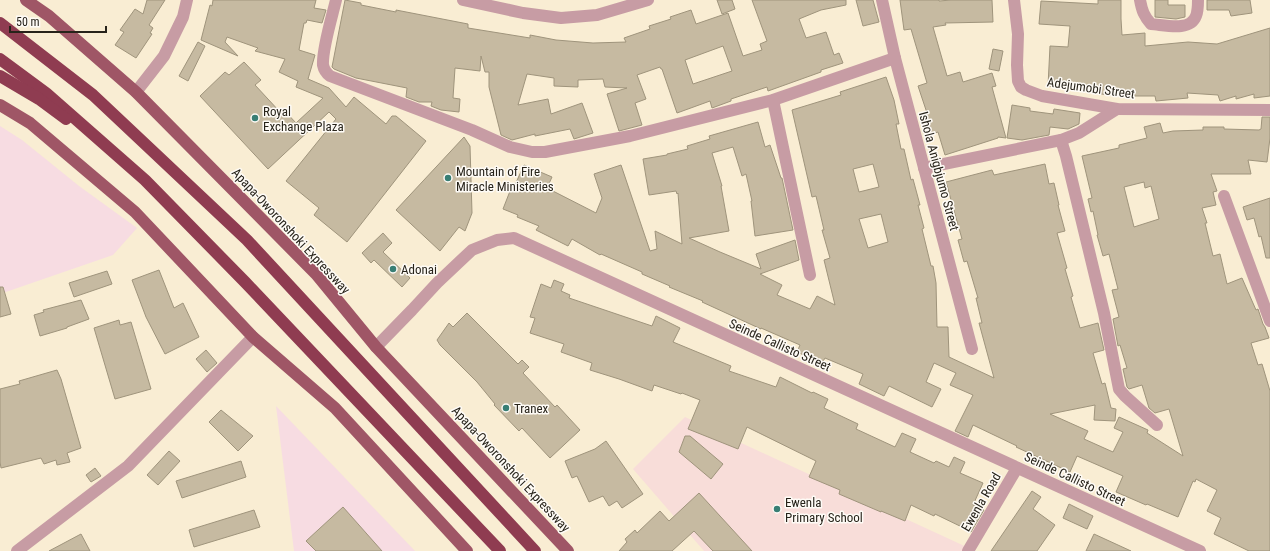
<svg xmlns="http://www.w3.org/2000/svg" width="1270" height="551" viewBox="0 0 1270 551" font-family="'Roboto Condensed',sans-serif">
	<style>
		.industrial { fill: #f7dce2 }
		.education { fill: #f8ddd9 }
		.building { fill: #c6baa1; stroke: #9f947c; fill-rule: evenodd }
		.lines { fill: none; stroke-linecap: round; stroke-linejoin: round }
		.minor { stroke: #c79ca4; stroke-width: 12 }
		.major { stroke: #9f5666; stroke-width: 12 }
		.highway { stroke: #8f3c51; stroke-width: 12 }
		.poi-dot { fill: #387e74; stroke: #fefbf6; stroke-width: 1.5 }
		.labels { text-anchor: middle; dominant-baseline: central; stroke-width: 3; stroke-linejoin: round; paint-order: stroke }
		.street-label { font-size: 13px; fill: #27231a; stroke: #fefbf6 }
		.poi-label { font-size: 13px; fill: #27231a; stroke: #fefbf6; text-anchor: start }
	</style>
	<rect width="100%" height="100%" fill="#f9edd3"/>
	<g class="industrial">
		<polygon points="0,126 22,140 79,186 137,228 113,255 0,294"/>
		<polygon points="276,406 415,551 294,551"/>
	</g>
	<polygon class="education" points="685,417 971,549 970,551 704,551 633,469"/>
	<g class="building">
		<polygon points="147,0 165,0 149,25 153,28 150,33 152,34 136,58 115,45 124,32 120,30 135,9 143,14"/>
		<polygon points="213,0 316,0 314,8 326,10 322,23 307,20 306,23 304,23 299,50 315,55 308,79 329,88 346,107 354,97 386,124 392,116 396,116 426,141 347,242 314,215 319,208 286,181 336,119 329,112 268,169 200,96 225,72 229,75 244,62 261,80 255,85 280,112 283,109 296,123 323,98 296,87 298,81 279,72 285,59 255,51 258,48 227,37 225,42 238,56 201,40 210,5 212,6"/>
		<path d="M 345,0 L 361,3 L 361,5 L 396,12 L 396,10 L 468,24 L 468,28 L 530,38 L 530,35 L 556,40 L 593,43 L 626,42 L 624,38 L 650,29 L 649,26 L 671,19 L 670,17 L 691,10 L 696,24 L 728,13 L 743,56 L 762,50 L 760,44 L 767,41 L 752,0 L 846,0 L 846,5 L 821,10 L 799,19 L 806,38 L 826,32 L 834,55 L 839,53 L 843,63 L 821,70 L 821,72 L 768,91 L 767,87 L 731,99 L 731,101 L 712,108 L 710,101 L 677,113 L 662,69 L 661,69 L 660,67 L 637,75 L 646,99 L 635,103 L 642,125 L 619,131 L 607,94 L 627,88 L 605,87 L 603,79 L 578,80 L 578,87 L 554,86 L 554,78 L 527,74 L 518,105 L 548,99 L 551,114 L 582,103 L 593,133 L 574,139 L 570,129 L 535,136 L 535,134 L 512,140 L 501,135 L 489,87 L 489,72 L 485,72 L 481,56 L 480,71 L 455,68 L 453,98 L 460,99 L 459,112 L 441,110 L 431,106 L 432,102 L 419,102 L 406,97 L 407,88 L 356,78 L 334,69 L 332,67 ZM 723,46 L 732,71 L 693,84 L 685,60 Z"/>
		<polygon points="717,0 732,0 735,9 722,14"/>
		<polygon points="856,0 873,0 879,22 863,26"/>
		<polygon points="900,0 939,0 939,1 951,0 992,0 993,22 945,23 946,25 933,27 947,76 960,72 963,82 992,73 996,86 992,87 1006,138 998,137 998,138 945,155 938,132 932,134 926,114 927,113 918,86 927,83 911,29 904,30"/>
		<polygon points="1098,0 1121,0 1121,19 1122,35 1145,33 1145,46 1188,42 1217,44 1270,28 1270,96 1254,98 1254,94 1236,99 1236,96 1220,101 1218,95 1187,93 1188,98 1156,101 1155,96 1125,96 1101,94 1101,92 1076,90 1077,88 1048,86 1050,46 1068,47 1070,26 1039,24 1041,1 1098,4"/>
		<polygon points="1155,0 1168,0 1168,5 1185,5 1185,17 1176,19 1155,17"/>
		<polygon points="1207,0 1250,0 1252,13 1231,16 1229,10 1207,10"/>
		<polygon points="198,42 205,46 188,81 179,76"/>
		<polygon points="993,49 1003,51 999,71 989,69"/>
		<path d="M 886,77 L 894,100 L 899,124 L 896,124 L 901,149 L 904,149 L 911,180 L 913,179 L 920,205 L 918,205 L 924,228 L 922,229 L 931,266 L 933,266 L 936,283 L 937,327 L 948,327 L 949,357 L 994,378 L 979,323 L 982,323 L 976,298 L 978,298 L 967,261 L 964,262 L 958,240 L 962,239 L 946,182 L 992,170 L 994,175 L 1045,164 L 1049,184 L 1054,183 L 1059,205 L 1058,205 L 1065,231 L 1057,233 L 1067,268 L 1065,269 L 1073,296 L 1071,297 L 1080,328 L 1098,323 L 1104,350 L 1093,353 L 1102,384 L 1105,383 L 1111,408 L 1116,409 L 1115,421 L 1094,420 L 1095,405 L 1050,414 L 1088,431 L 1084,439 L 1113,452 L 1123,432 L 1114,428 L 1119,417 L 1148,430 L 1147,433 L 1183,456 L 1169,409 L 1155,413 L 1149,408 L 1142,385 L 1129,389 L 1127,387 L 1123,369 L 1127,368 L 1120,345 L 1118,346 L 1113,319 L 1119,317 L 1112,290 L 1118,289 L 1109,254 L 1103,256 L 1097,235 L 1098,235 L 1093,211 L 1091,212 L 1088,199 L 1092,198 L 1082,156 L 1119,148 L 1119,145 L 1147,138 L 1144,127 L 1160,123 L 1163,133 L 1173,131 L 1203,130 L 1203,127 L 1224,127 L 1224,129 L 1259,130 L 1261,129 L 1262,117 L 1270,117 L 1270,138 L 1267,162 L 1248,160 L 1251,174 L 1211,174 L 1217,191 L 1213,192 L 1216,205 L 1202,208 L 1207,223 L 1205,223 L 1213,256 L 1220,254 L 1227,284 L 1242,278 L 1256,310 L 1258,309 L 1263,324 L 1265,327 L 1269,338 L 1251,343 L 1258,365 L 1262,364 L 1270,391 L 1270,551 L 1249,551 L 1214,534 L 1221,518 L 1207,511 L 1217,490 L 1196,479 L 1195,482 L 1193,481 L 1178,517 L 1147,504 L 1146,505 L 1116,492 L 1123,476 L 1077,456 L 1070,472 L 1016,447 L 1017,446 L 973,425 L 968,437 L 955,431 L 973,395 L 950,385 L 956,373 L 934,363 L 926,382 L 941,389 L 932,407 L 889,386 L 884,396 L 859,384 L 863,374 L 825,358 L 822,363 L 797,352 L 800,345 L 761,328 L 761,329 L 702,302 L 703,301 L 669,287 L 670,286 L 642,274 L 642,272 L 601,254 L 600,255 L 572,239 L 568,246 L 536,230 L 539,226 L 517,217 L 518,215 L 503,209 L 512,186 L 514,187 L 524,165 L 552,177 L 547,188 L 596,213 L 602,198 L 594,174 L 621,165 L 650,251 L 657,249 L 655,231 L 682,244 L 678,193 L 677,194 L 676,191 L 649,195 L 643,159 L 667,155 L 667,154 L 688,149 L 687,146 L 710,139 L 709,136 L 758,122 L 765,147 L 770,145 L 781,178 L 782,178 L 793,230 L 755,236 L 751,201 L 752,201 L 746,174 L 742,176 L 733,147 L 712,153 L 722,186 L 721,186 L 729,231 L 689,238 L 720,252 L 761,269 L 756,254 L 795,240 L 799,260 L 760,274 L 782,285 L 777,295 L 810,309 L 817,296 L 835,305 L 824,260 L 830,258 L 822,230 L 824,230 L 816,196 L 812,197 L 792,110 L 841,95 L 840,92 ZM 873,164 L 879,187 L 859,192 L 853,169 ZM 1144,182 L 1145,188 L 1151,186 L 1159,219 L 1134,227 L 1124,187 ZM 881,214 L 888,242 L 868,248 L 859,219 Z"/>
		<polygon points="1012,105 1030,108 1030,111 1053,114 1054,109 1080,113 1079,124 1068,129 1050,127 1049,135 1022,140 1007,138"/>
		<polygon points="464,137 470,146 472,213 465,231 459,227 440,251 396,210"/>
		<polygon points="1270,198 1270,258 1266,258 1261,236 1259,237 1254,218 1247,220 1243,207"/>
		<polygon points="383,233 392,243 383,252 410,278 402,287 374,260 371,263 362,253"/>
		<polygon points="159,270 174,308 183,303 199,337 165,354 146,317 132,280"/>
		<polygon points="107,271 112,284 74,297 69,283"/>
		<polygon points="554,280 564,284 561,291 570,295 569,298 652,326 656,316 680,328 673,342 731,366 729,371 776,387 780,377 812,393 813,392 828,399 824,408 858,424 856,429 895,447 902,433 916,439 910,452 934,463 936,461 949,467 954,457 965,462 960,473 983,483 973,505 984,510 971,532 964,529 964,528 935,514 934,516 911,505 905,521 881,511 881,512 839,494 840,490 809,477 816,461 747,427 738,449 688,429 700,400 682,393 681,394 654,385 652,391 619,379 590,370 592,363 561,352 564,344 530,333 535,318 530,317 541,284 551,288"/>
		<polygon points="0,287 3,287 11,314 0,317"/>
		<polygon points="81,300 89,319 67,327 67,328 40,336 34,315 44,312 43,310"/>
		<polygon points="467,313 518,364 522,360 529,367 523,373 555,407 557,405 580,430 550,458 522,428 519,431 494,405 495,404 477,382 440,345 437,340 449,323 453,327"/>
		<polygon points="119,320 120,325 131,322 151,389 115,399 94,328"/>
		<polygon points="206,350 217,363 207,372 196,359"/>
		<polygon points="57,370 61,379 81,448 67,453 70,462 57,465 56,460 44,464 41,458 1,468 0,462 0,389 20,384 19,381"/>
		<polygon points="221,410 253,436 238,451 209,422"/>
		<polygon points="685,436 690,436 723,464 711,479 679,452"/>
		<polygon points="606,441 643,494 622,508 617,501 609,506 603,496 589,502 577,476 572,478 565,461 595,449"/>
		<polygon points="169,451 180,461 158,485 147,475"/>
		<polygon points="241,461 246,477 182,498 176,481"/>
		<polygon points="95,468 101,476 91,482 86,475"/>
		<polygon points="1032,491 1041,497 1033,509 1055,525 1037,551 991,551"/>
		<polygon points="699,493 752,551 713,551 694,531 672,551 619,551 627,542 625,539 635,530 637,533 660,511 669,521"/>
		<polygon points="1069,504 1093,516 1087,529 1063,518"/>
		<polygon points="343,507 382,551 316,551 306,541"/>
		<polygon points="254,510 260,527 194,547 189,530"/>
		<polygon points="81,534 90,551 49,551"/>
		<polygon points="1094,534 1131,551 1086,551"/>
	</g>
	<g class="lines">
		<g class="minor">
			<path d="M 336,0 C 332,17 322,49 323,65 C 324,70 326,73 330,76 L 472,130 L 510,147 L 532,152 L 545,152 L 630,136 L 773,100 L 895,58"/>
			<polyline points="463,0 523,13 561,18 597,15 648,0"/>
			<polyline points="882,0 895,58 972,349"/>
			<polyline points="1014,0 1018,34 1017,65 1018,81 1021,87 1026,90 1042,96 1117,109 1270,110"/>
			<path d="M 1140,0 C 1142,11 1144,16 1151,24 C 1165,25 1190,32 1196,16 C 1198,11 1198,5 1198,0"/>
			<polyline points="136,92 164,56 183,17 187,0"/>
			<polyline points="773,100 810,275"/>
			<polyline points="1117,109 1079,133 1061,140 1066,156 1104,313 1119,389 1125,396 1157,425"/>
			<polyline points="924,168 1061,140"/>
			<polyline points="1224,196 1270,321"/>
			<polyline points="376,347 412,310 437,283 472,250 497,240 514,238 1200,551"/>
			<polyline points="17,551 128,466 253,337"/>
			<polyline points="968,551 1017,468"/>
		</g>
		<g class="major">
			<polyline points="26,0 49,16 136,92 316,274 376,347 568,551"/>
			<polyline points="0,105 30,123 135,212 253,337 335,408 467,551"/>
		</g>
		<g class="highway">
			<polyline points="0,23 93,95 247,240 535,551"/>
			<polyline points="0,59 46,93 145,180 245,282 500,551"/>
			<polyline points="0,76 39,99 66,119"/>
		</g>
	</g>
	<g class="poi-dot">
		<circle cx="255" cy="118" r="4"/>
		<circle cx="448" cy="178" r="4"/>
		<circle cx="393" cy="269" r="4"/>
		<circle cx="506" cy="408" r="4"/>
		<circle cx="777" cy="509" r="4"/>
	</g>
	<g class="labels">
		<g class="street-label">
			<text transform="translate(1091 88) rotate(8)">Adejumobi Street</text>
			<text transform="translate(939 171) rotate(75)">Ishola Anigbjumo Street</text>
			<text transform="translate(291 231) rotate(47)">Apapa-Oworonshoki Expressway</text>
			<text transform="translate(780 345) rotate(24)">Seinde Callisto Street</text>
			<text transform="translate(511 469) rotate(47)">Apapa-Oworonshoki Expressway</text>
			<text transform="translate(1075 479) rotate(25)">Seinde Callisto Street</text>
			<text transform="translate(981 502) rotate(-60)">Ewenla Road</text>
		</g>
		<g class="poi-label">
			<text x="263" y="111">Royal<tspan x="263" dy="15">Exchange Plaza</tspan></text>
			<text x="456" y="171">Mountain of Fire<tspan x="456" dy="15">Miracle Ministeries</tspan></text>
			<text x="401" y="269">Adonai</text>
			<text x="514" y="408">Tranex</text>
			<text x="785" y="502">Ewenla<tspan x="785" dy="15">Primary School</tspan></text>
		</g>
	</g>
	<path d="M10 26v6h96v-6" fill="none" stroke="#27231a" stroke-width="2"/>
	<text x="16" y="26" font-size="12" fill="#27231a" stroke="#fefbf6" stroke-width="3" paint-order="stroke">50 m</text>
</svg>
